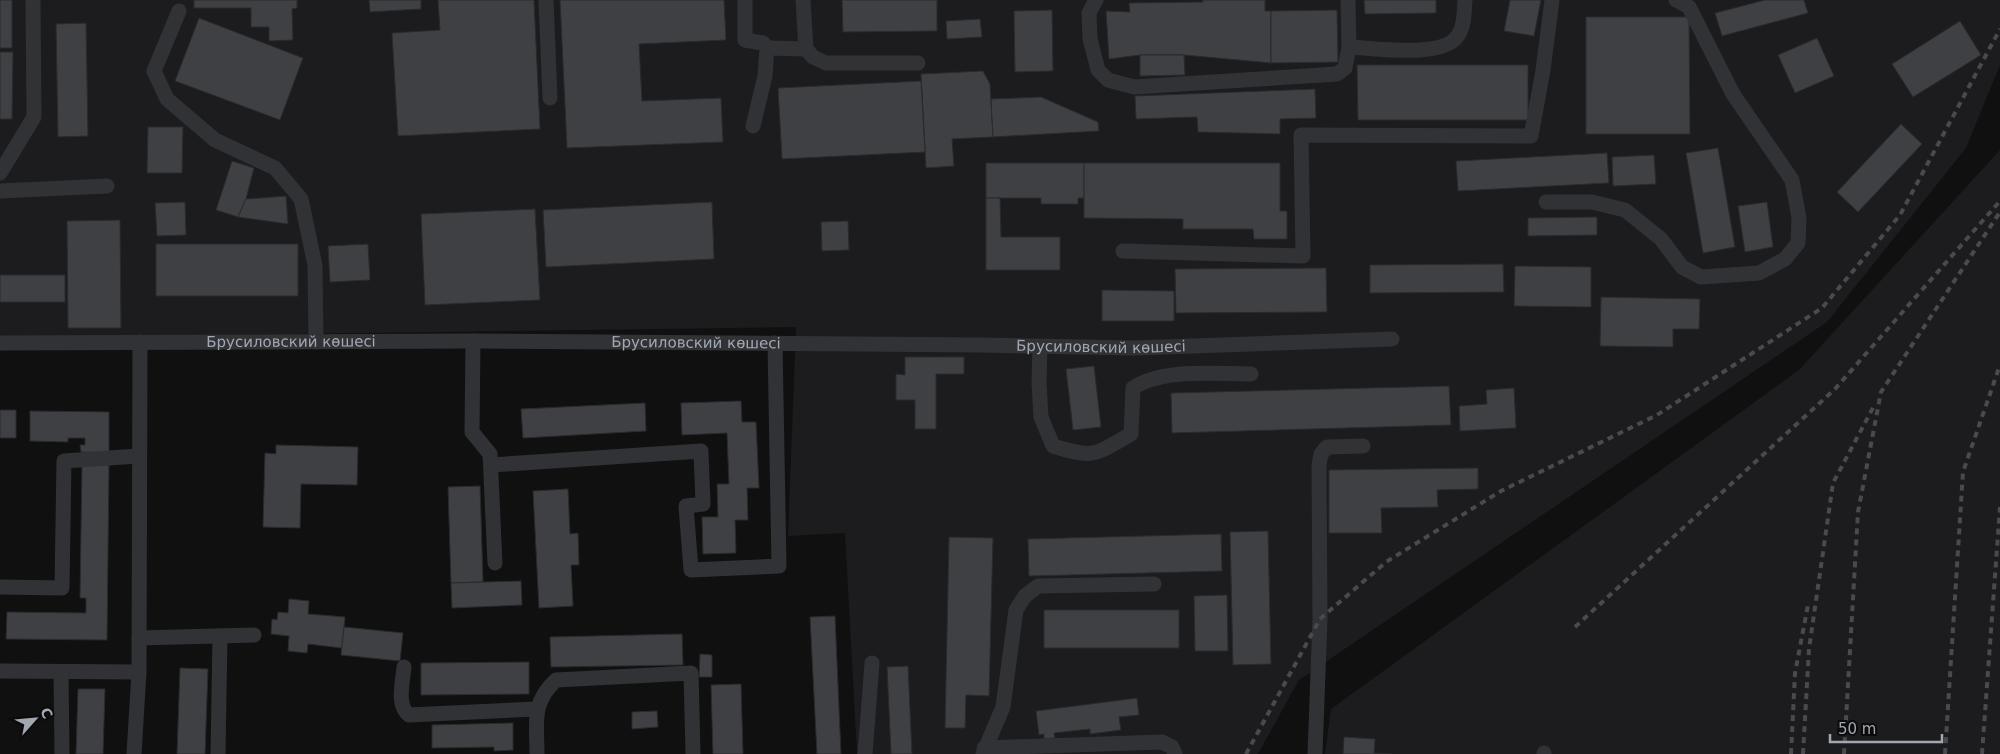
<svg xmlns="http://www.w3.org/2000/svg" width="2000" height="754" viewBox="0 0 2000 754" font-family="'DejaVu Sans',sans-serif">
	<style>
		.built { fill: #1c1c1e }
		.building { fill: #3f4044; stroke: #2a2a2d }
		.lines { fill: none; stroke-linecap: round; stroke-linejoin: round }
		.minor { stroke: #313236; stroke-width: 15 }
		.rail { stroke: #484a4f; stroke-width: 4; stroke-dasharray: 6 5; stroke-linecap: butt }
		.labels { text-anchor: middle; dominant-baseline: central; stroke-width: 4.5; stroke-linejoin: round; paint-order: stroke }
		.street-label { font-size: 15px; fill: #a2a8b2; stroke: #0b0b0c }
	</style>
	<rect width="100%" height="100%" fill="#101011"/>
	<g class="built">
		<polygon points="0,0 2000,0 2000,65 1966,148 1827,322 1299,680 1258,754 857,754 845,533 788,536 796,327 0,338"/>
		<polygon points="2000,150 2000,754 1325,754 1331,709 1799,370"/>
	</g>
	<g class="building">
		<rect x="0" y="0" width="12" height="48"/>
		<polygon points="194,0 297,0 297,8 292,9 293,40 269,41 269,27 251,27 251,8 194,8"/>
		<polygon points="369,0 421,0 421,9 370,12"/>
		<polygon points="438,0 534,0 540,129 398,136 392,33 440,30"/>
		<polygon points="560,0 724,0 726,40 639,44 642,101 721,98 723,142 567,148"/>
		<polygon points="842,0 937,0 937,31 843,32"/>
		<polygon points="1203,0 1265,0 1265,11 1271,11 1271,63 1184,55 1140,55 1109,59 1106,11 1130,12 1129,3 1203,2"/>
		<polygon points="1364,0 1436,0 1436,13 1365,14"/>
		<polygon points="1510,0 1541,0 1534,36 1504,31"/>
		<polygon points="1765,0 1804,0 1808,13 1722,36 1715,13"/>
		<polygon points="1052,10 1053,71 1015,72 1014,11"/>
		<polygon points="1337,10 1338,62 1271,63 1271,11"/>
		<polygon points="1586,17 1689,17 1690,134 1586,134"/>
		<polygon points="199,18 303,58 280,120 175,81"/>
		<polygon points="980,19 982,37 947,39 946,21"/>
		<polygon points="1960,21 1981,55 1913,97 1892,64"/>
		<polygon points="86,23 88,136 58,137 56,24"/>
		<polygon points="1817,38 1834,76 1795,93 1778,55"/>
		<polygon points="0,52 13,52 12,119 0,119"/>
		<polygon points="1140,55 1184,55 1185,75 1140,76"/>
		<polygon points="1357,65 1528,65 1528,120 1358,120"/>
		<polygon points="983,71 990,84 993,137 952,139 954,166 926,168 921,74"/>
		<polygon points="921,81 925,152 782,159 778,88"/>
		<polygon points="1315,89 1316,118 1280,119 1280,134 1198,132 1197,117 1136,119 1135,96"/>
		<polygon points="1041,97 1098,122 1099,131 993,137 991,99"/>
		<polygon points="1901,124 1922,144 1858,212 1837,192"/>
		<polygon points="148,127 183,127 182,173 147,173"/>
		<polygon points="1718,148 1735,247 1703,253 1686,153"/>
		<polygon points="1607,153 1609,183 1458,191 1456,161"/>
		<polygon points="1654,155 1656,184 1613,186 1612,157"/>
		<polygon points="232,161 254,168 246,199 238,217 216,210"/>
		<polygon points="986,163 1084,163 1084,198 1078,198 1078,204 1041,204 1041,198 986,198"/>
		<polygon points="1084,163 1280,163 1280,211 1287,211 1287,239 1254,239 1253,229 1183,229 1183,219 1084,218"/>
		<polygon points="286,196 288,224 238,217 246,199"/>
		<polygon points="986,198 1000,198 1001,237 1060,237 1060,270 986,270"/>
		<polygon points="185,202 186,235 157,236 155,203"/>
		<polygon points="712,202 714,259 546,267 543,210"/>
		<polygon points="1767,202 1773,247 1745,252 1738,206"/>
		<polygon points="535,209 540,300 425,305 421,214"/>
		<polygon points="1597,217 1597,235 1528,236 1528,218"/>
		<polygon points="120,220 121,328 68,328 67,221"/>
		<polygon points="848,221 849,250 822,251 821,222"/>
		<rect x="156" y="244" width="142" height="52"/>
		<polygon points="368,244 370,280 330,282 328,246"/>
		<polygon points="1503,264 1504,292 1370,293 1370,265"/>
		<polygon points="1515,266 1591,267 1591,307 1514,306"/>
		<polygon points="1326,268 1327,312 1176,313 1175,269"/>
		<rect x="0" y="275" width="65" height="27"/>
		<polygon points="1102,290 1174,291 1174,321 1102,321"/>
		<polygon points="1601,297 1700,299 1699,329 1673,329 1673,347 1600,346"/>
		<polygon points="905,357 964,357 964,374 936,374 936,429 915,429 915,400 896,400 896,374 905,375"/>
		<polygon points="1094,366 1101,427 1073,430 1066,369"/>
		<polygon points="1449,386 1451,425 1172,433 1171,393"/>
		<polygon points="1514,388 1516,428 1460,431 1459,406 1487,404 1486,390"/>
		<polygon points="741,401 742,422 756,422 759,488 747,488 748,520 735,520 736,553 703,554 702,517 718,517 717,484 729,484 727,433 682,435 681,403"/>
		<polygon points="645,403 646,431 523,438 521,409"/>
		<rect x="0" y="410" width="16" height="28"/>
		<polygon points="30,411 109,412 109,453 81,452 80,445 85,445 85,438 68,438 68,442 30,441"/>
		<polygon points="276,445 358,447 357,485 301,484 300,528 263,527 265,453 276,454"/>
		<polygon points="82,465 109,465 107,640 6,639 7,612 86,613 86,598 80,598"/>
		<polygon points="1478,468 1478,489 1437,490 1438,507 1381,508 1382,533 1329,533 1329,470"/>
		<polygon points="480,486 483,582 451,583 448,487"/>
		<polygon points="568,489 570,534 578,533 579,565 571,565 573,606 539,608 533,491"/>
		<polygon points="1268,531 1271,664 1233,665 1230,532"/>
		<polygon points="1221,534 1222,571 1029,576 1028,539"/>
		<polygon points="949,537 993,538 989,696 966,695 965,728 945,728"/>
		<polygon points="521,581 522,605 452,608 451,583"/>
		<polygon points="1227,595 1228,651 1195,651 1194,596"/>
		<polygon points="289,599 309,601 308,614 345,617 342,648 308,644 307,653 288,651 289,636 271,634 272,619 277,620 278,612 288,613"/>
		<rect x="1044" y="610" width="135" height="38"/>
		<polygon points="835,616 841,754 817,754 810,617"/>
		<polygon points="344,627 403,633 400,661 341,655"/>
		<polygon points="682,634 683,665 551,667 550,637"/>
		<polygon points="700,654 712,655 712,677 699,677"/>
		<polygon points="529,662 529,694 421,695 421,663"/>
		<polygon points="908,666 912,754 891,754 887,667"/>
		<polygon points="180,668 208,669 205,754 177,754"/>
		<polygon points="741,684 743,754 713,754 711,685"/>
		<polygon points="78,689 105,689 103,754 76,754"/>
		<polygon points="1137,698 1139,715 1119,717 1121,730 1090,734 1090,729 1054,733 1055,738 1044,739 1044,734 1039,735 1036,711"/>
		<polygon points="657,711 658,727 632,729 632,712"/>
		<polygon points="513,723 513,750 494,751 494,747 432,748 432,725"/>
		<polygon points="1344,737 1375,739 1374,753 1392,754 1343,754"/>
	</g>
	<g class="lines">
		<g class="minor">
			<polyline points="546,0 550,98"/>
			<polyline points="745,0 745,40 763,43 767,48 765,76 753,126"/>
			<polyline points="803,0 806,49 813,57 826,63 918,63"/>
			<polyline points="1096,0 1089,13 1090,39 1098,70 1108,80 1134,87 1337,74 1345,68 1349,47 1348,0"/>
			<polyline points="179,11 154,71 167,99 215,140 275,168 301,199 315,265 316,342"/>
			<path d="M 1349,47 C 1374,48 1439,58 1456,38 C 1465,28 1464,12 1465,0"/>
			<polyline points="767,48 806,49"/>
			<polyline points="0,173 34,117 33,0"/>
			<polyline points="0,191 107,186"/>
			<polyline points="1546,202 1592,202 1625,210 1661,239 1682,267 1701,277 1759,273 1785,259 1798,243 1799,218 1792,180 1733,94 1689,7 1676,0"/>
			<polyline points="1123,251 1303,256 1301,135 1531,136 1543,70 1552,0"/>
			<polyline points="473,341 472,432 490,454 495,563"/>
			<path id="s1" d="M 0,343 L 473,341 L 980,345 L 1134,348 L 1392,339"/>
			<path d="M 1040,347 L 1039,383 L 1041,417 L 1053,446 C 1095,459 1094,455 1131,434 L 1133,388 C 1163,368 1217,374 1251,374"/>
			<polyline points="491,465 701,451 703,504 686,506 691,570 779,566 775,343"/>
			<polyline points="0,587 62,588 64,461 139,456"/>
			<polyline points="139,638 254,635"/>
			<path d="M 404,667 C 403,681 396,705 409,715 L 537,709"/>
			<polyline points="0,671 139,672"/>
			<polyline points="61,672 62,754"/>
			<polyline points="984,748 1162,742 1172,747 1175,754"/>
			<polyline points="134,754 139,672 140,342"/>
			<polyline points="218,754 220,636"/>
			<path d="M 537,754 C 537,723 531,703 556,680 L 691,673 L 693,754"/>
			<polyline points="865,754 872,663"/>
			<polyline points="983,754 1003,707 1016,610 1025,596 1038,586 1154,584"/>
			<polyline points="1315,754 1320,619 1319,465 1321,454 1327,447 1363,446"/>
			<polyline points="1544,754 1544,753"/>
		</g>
		<g class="rail">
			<polyline points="1575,627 1835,389 2000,201"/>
			<polyline points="1246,754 1320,619 1386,562 1501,491 1657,415 1822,308 1900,215 2000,29"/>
			<polyline points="1791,754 1795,673 1808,605"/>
			<polyline points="1803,754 1809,649 1833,483 1875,404"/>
			<polyline points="1844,754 1858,512 1881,392 2000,212"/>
			<polyline points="1945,754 1963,472 2000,365"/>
			<polyline points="1982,754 2000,507"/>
		</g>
	</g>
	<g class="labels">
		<g class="street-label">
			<text stroke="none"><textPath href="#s1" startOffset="291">Брусиловский көшесі</textPath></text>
			<text stroke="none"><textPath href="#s1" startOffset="696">Брусиловский көшесі</textPath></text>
			<text stroke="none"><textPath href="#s1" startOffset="1101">Брусиловский көшесі</textPath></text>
		</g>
	</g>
	<g transform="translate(35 719) rotate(63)" stroke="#0b0b0c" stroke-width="4" paint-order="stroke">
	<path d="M0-4L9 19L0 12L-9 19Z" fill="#a2a8b2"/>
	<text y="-8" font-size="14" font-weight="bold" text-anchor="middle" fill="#a2a8b2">С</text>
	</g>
	<path d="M1830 734v8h112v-8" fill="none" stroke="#a2a8b2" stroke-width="2.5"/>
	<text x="1838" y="734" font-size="15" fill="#a2a8b2" stroke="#0b0b0c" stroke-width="4" paint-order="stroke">50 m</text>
</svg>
